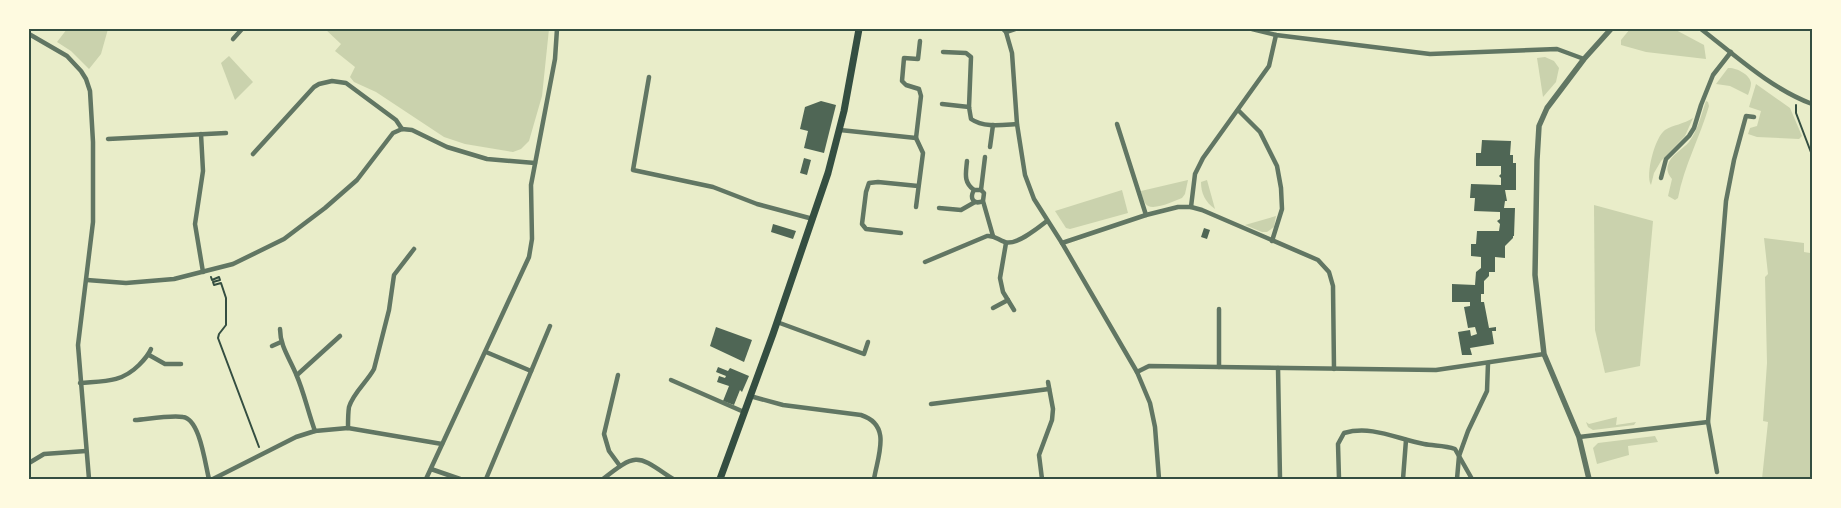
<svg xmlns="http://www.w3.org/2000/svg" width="1841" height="508" viewBox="0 0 1841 508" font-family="'Exo 2',sans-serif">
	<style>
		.green { fill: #cad2ad }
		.building { fill: #4f6655 }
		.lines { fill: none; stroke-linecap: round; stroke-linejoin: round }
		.path { stroke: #344e41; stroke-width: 2 }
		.minor { stroke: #617663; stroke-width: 4.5 }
		.tertiary { stroke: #617663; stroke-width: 5.5 }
		.primary { stroke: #344e41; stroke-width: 7 }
		.neatline { fill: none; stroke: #344e41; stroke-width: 2 }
	</style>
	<rect width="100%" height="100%" fill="#e9edc9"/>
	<g class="green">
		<polygon points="67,29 108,29 101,54 89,69 71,51 57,42"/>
		<polygon points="325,29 549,29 542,96 529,141 521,149 513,152 465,144 444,137 376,92 354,82 350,77 355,67 335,51 341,44"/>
		<polygon points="1630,29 1674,29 1704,45 1706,59 1646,52 1621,45 1621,40"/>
		<polygon points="229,56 253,82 235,100 221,63"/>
		<polygon points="1545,57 1554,61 1559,68 1556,82 1543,97 1537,58"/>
		<path d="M 1728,68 C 1735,67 1750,74 1751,83 C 1751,87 1749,92 1748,95 L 1730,86 L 1716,84 Z"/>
		<polygon points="1756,84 1790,108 1802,136 1799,139 1757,137 1748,134 1750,128 1757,126 1761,111 1749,107"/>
		<path d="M 1706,101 L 1708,102 L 1709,106 C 1700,137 1684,166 1678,198 L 1675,200 L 1668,196 L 1672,179 C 1669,175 1666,171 1668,165 C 1670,156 1683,149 1689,142 C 1698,130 1701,115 1706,101 Z"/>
		<path d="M 1693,118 L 1685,136 L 1661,161 L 1654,173 L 1651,185 C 1645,175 1655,137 1665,130 C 1673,125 1684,124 1693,118 Z"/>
		<path d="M 1188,180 L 1185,194 L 1182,198 C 1174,201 1150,213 1145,203 C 1143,200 1142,195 1141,191 Z"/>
		<path d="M 1207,180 L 1215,209 C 1205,202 1201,193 1201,182 Z"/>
		<polygon points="1122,190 1128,213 1070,229 1066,228 1055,211"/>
		<polygon points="1594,205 1653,221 1640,366 1605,373 1595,330"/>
		<polygon points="1276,216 1274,227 1267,232 1262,232 1245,225"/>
		<polygon points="1764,238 1804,243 1804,252 1810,253 1812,262 1812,479 1762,479 1768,422 1763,421 1767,363 1765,277 1768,274"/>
		<polygon points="1617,417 1616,425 1636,422 1634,425 1593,430 1588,427 1586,422 1589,424"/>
		<polygon points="1655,436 1658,442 1628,446 1629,455 1597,464 1593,448 1598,443"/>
	</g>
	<g class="building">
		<polygon points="821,101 836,105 824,153 804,148 808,131 800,129 805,107"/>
		<polygon points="1482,140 1511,141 1510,155 1513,155 1513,163 1516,163 1516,190 1505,190 1507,201 1505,201 1504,208 1515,208 1514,236 1513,236 1513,238 1505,246 1505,258 1495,257 1495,272 1489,272 1489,276 1484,281 1484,294 1481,294 1481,302 1484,302 1489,328 1496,327 1496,331 1492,331 1494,344 1470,348 1472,355 1462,355 1458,332 1470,330 1471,336 1477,334 1475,327 1468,328 1464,307 1470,306 1470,302 1452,302 1452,284 1475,285 1476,272 1481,268 1481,257 1471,256 1471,244 1476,244 1477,231 1499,231 1500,224 1497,221 1500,219 1500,212 1474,211 1475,198 1470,198 1471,184 1501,185 1501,178 1499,176 1501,174 1501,166 1476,166 1476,153 1481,153"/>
		<polygon points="804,158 811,160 807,175 800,173"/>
		<polygon points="773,224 796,231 793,239 771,232"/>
		<polygon points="1204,228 1210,230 1207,239 1201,237"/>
		<polygon points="716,327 752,340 744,362 710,346"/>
		<polygon points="718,367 728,371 730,368 749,376 742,392 740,390 734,405 723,401 729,386 717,382 719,376 725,378 726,376 716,372"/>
	</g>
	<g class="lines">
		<g class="path">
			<polyline points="1796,105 1796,113 1812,155"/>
			<polyline points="211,277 212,280 219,277 220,280 213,282 214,285 221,283 226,298 226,325 219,334 218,338 259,447"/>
		</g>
		<g class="minor">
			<polyline points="1003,29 1006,32 1012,53 1017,124 1025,175 1034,199 1062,243 1137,372 1150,403 1155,427 1159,479"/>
			<polyline points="1252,29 1276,35 1430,54 1557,49 1584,59"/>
			<path d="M 1701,29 C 1736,56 1770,88 1812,104"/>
			<polyline points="1006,32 1015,29"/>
			<polyline points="29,34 67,56 81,71 86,79 90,91 93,142 93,222 78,345 89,479"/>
			<polyline points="233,39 242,29"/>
			<path d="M 943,52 L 966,53 L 971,57 L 969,107 L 971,119 C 984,128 1002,125 1017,124"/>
			<polyline points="649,77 633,170 713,187 757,204 813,219"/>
			<polyline points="942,104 969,107"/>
			<polyline points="1238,110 1260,132 1277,166 1281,188 1282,209 1272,241"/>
			<polyline points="1117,124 1146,215"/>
			<polyline points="840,130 916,138 921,96 919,89 906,85 902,81 904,58 918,59 920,41"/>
			<polyline points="201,134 203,171 195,224 203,272"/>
			<polyline points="916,138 923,153 916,207"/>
			<polyline points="108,139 226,133"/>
			<polyline points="990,147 993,125"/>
			<polyline points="253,154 314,87 319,84 332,81 346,83 396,120 402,129"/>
			<path d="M 967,161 C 966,173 963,182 974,190"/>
			<polyline points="1661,178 1666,159 1689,136 1694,128 1701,105 1713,75 1731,52"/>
			<polyline points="981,190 985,157"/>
			<path d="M 983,201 C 974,205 969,199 974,190 L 981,190 L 984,193 L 983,201 L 993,236"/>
			<polyline points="1191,207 1195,174 1203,158 1269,66 1276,35"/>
			<polyline points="939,208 961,210 975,202"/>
			<polyline points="901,233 866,229 862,224 866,192 869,183 878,182 918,186"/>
			<polyline points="1006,243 1000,278 1003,292 1014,310"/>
			<polyline points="1062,243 1146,215 1178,207 1191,207 1202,210 1318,260 1329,272 1333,286 1334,369"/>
			<path d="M 925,262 L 987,236 C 995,235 998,240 1005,242 C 1016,246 1038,228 1047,221"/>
			<polyline points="87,280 126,283 174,279 233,264 284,239 325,208 357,180 393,133 402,129 412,130 447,147 487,159 535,163"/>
			<polyline points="993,308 1008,300"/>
			<polyline points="777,322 864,354 868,342"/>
			<path d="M 280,329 C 280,346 290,359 296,374 C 304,392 308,412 315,431"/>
			<polyline points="272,346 281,342"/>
			<polyline points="486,352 531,371"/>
			<polyline points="149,355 165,364 181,364"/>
			<polyline points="1219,367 1219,309"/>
			<polyline points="1278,368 1280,479"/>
			<polyline points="1137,372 1149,366 1436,370 1544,354"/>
			<polyline points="297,375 340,336"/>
			<polyline points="618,375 604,434 609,451 620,466"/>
			<polyline points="671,380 744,412"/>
			<path d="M 80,383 C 104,381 121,383 139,365 C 144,360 148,356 151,349"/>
			<path d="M 750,396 L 783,405 L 861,415 C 892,425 878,455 874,479"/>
			<polyline points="931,404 1049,389"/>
			<path d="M 135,420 C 148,419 171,415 183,417 C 200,419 205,464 209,479"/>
			<path d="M 348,428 C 348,421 348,413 349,407 C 353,393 367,382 374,369 L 389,310 L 394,275 L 414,249"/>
			<polyline points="1579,437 1708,422"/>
			<polyline points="29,463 44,454 86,451"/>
			<polyline points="431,469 460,479"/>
			<polyline points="1717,472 1708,422 1726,201 1734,160 1746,116 1754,117"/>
			<polyline points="213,479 296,437 315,431 348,428 442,444"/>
			<polyline points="426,479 529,257 532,239 531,185 555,59 557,29"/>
			<polyline points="486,479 550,326"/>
			<path d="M 603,479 C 638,451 638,456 673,479"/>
			<polyline points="1042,479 1039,455 1052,420 1053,409 1048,382"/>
			<path d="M 1339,479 L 1338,444 L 1344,433 C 1372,425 1397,439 1424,444 C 1434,446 1445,445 1455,449 L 1472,479"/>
			<polyline points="1403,479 1406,440"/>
			<polyline points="1457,479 1459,456 1468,431 1487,391 1488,363"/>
		</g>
		<polyline class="tertiary" points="1589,479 1579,437 1544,354 1535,275 1537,160 1539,126 1547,108 1584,59 1611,29"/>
		<polyline class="primary" points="720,479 773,334 828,173 844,111 859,29"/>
	</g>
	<rect width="1841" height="508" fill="none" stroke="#fefae0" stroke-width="60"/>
	<rect x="30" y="30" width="1781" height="448" class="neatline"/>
</svg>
